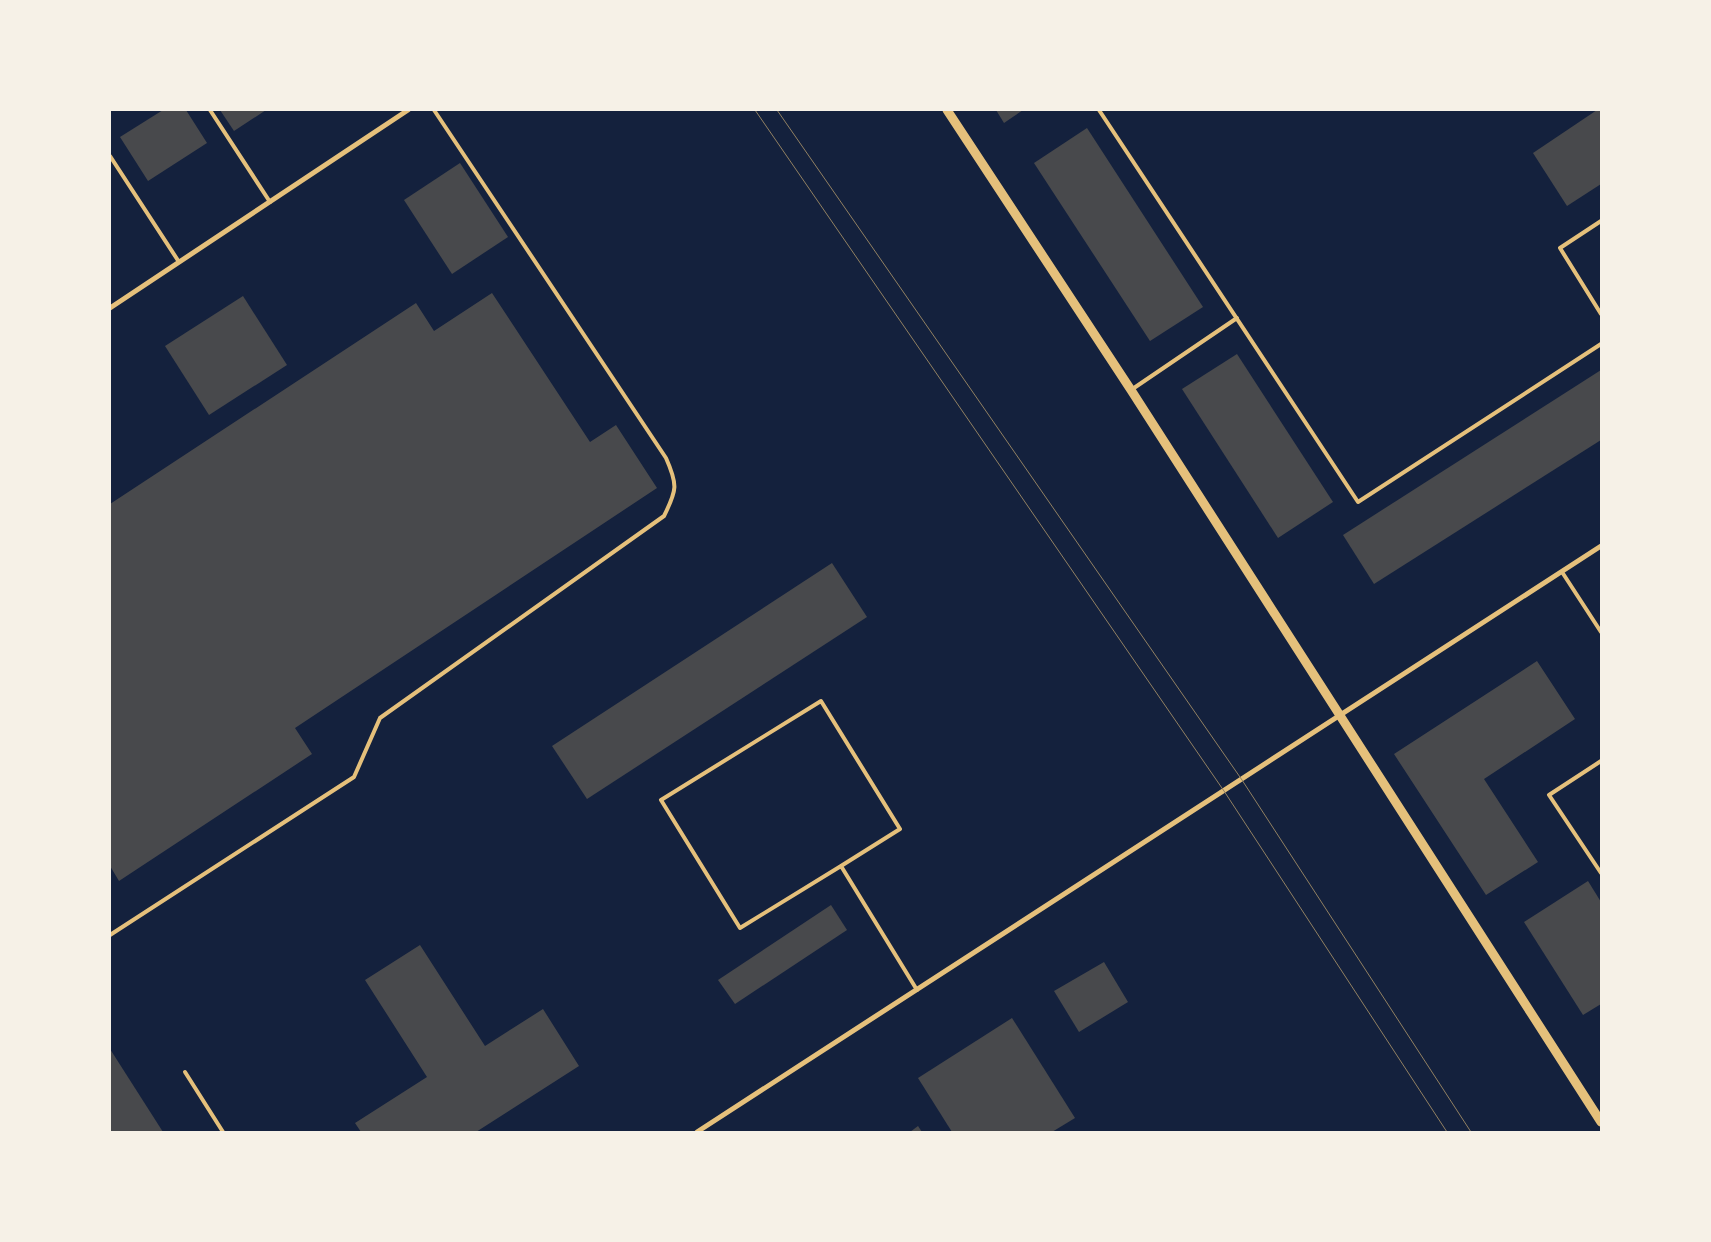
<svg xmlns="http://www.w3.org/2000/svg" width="1711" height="1242" viewBox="0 0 1711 1242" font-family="'Nunito Sans',sans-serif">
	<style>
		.building { fill: #48494c }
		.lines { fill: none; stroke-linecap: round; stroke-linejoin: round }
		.service { stroke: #e5c07b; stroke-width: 4 }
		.minor { stroke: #e5c07b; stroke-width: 5 }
		.tertiary { stroke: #e5c07b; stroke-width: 9 }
		.tram { stroke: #918062; stroke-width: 1 }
	</style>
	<rect width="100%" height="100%" fill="#14213d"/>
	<g class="building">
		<polygon points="163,110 186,110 207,143 148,181 120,137"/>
		<polygon points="220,110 266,110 234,131"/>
		<polygon points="996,110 1023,110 1004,123"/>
		<polygon points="1597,110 1601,110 1601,184 1567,206 1533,153"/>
		<polygon points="1087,128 1203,307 1150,341 1034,163"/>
		<polygon points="460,163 508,237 452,274 404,200"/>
		<polygon points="492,293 590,442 616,425 657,488 295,728 312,754 119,881 110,866 110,504 416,303 434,331"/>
		<polygon points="243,296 287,365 209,415 165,346"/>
		<polygon points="1237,354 1333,502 1278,538 1182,389"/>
		<polygon points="1601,370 1601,440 1374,584 1343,535"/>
		<polygon points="832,563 867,617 587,799 552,746"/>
		<polygon points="1537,661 1575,719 1484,779 1538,862 1486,895 1394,754"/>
		<polygon points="1588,881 1601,902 1601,1004 1583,1015 1524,922"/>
		<polygon points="831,905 847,930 735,1004 718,980"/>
		<polygon points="420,945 485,1046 543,1009 579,1066 476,1132 361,1132 355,1123 427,1077 365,980"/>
		<polygon points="1104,962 1128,1002 1079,1032 1054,991"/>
		<polygon points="1012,1018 1075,1118 1052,1132 952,1132 918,1078"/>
		<polygon points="110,1049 163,1132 110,1132"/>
		<polygon points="918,1126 922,1132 910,1132"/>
	</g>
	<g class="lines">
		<g class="service">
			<polyline points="210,110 270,202"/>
			<polyline points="1099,110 1358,502 1601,344"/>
			<polyline points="110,156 179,262"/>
			<polyline points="1601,221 1560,248 1601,314"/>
			<polyline points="1131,390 1237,318"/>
			<polyline points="1562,572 1601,632"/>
			<polyline points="1601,761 1549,795 1601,873"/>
			<polyline points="841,866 740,928 661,800 821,701 900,829 841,866 917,990"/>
			<path d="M 110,935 L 354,777 L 380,718 L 664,516 C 677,490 678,485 666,458 L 434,110"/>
			<polyline points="185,1072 223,1132"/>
		</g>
		<g class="minor">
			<polyline points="110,308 408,110"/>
			<polyline points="697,1132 1601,546"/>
		</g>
		<polyline class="tertiary" points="947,110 1131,390 1601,1122"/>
		<g class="tram">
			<polyline points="755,110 1224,791 1447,1132"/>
			<polyline points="777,110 1242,780 1471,1132"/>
		</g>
	</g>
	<rect width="1711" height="1242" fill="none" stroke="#f6f1e7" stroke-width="222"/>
</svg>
